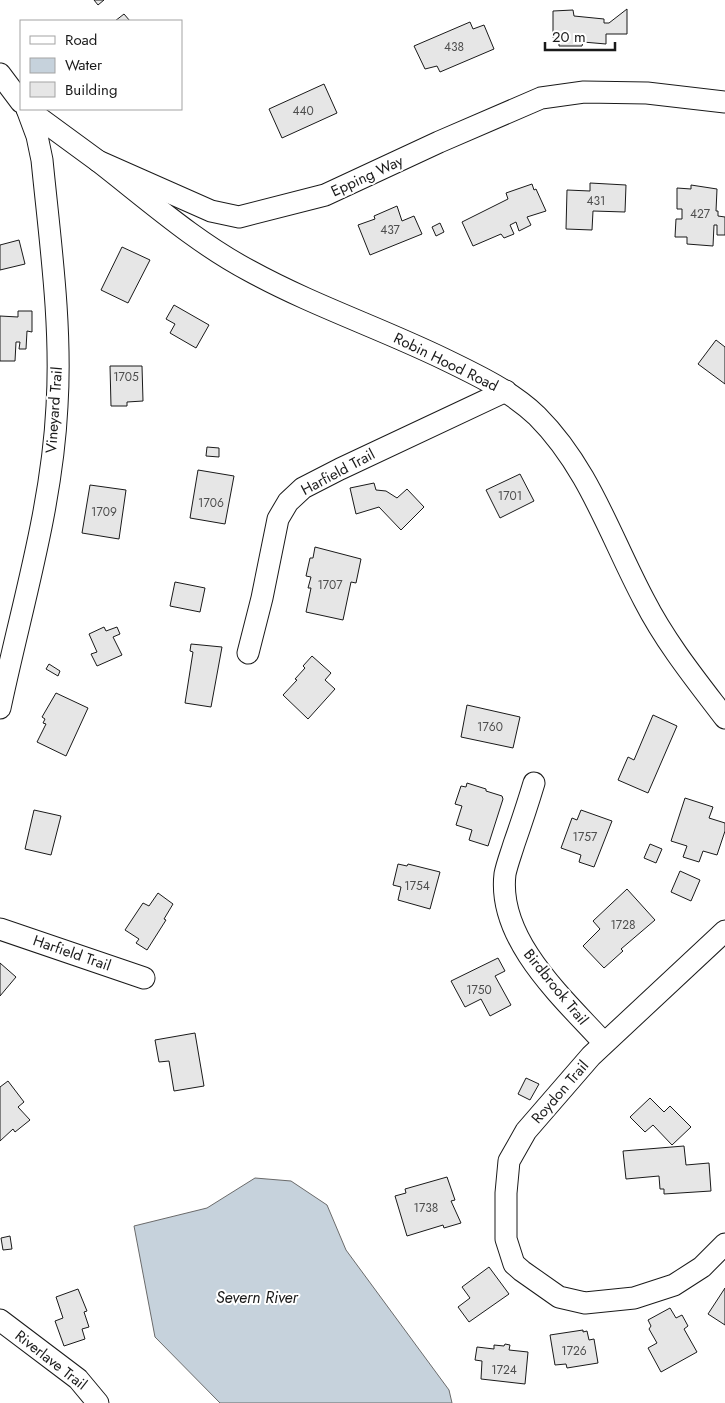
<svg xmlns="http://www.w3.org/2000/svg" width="725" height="1403" viewBox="0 0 725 1403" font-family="Jost,sans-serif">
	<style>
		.water { fill: #c6d2dc; stroke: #6a6a6a }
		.building { fill: #e6e6e6; stroke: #1a1a1a }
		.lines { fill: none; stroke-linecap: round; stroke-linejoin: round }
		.street-casing { stroke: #1a1a1a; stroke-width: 23 }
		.street { stroke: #fff; stroke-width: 21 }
		.labels { text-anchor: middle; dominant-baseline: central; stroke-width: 4; stroke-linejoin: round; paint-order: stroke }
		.number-label { font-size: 12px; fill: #4d4d4d }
		.street-label { font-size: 15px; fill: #1a1a1a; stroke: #fff }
		.water-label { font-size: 16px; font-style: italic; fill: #1a1a1a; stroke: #fff }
	</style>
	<rect width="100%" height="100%" fill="#fff"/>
	<polygon class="water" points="255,1178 291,1181 327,1205 346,1250 449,1390 452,1403 220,1403 155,1337 134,1226 207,1208"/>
	<g class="building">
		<polygon points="94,0 104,0 98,5"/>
		<polygon points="627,9 627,34 606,34 606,44 583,42 582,46 559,46 559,37 553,38 553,11 573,10 574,16 604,19 604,23 609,23"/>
		<polygon points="124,14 130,21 115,21"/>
		<polygon points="470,22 473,29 484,25 494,49 440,72 437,66 425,69 414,46"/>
		<polygon points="324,84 337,113 282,138 269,109"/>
		<polygon points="590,183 626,185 625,212 593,211 592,230 566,229 567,190 590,191"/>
		<polygon points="532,184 534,190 536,189 546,211 527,217 531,225 519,231 516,222 510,225 514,234 504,238 501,234 473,246 462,222 508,199 506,193"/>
		<polygon points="691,185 717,189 716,211 718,211 718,216 725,217 725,235 717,235 717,225 714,225 713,246 687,244 687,237 675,237 676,219 682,219 682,209 677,209 677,188 691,189"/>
		<polygon points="397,206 402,221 414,216 422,234 370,255 358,225 375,219 374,216"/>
		<polygon points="440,223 444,232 436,236 432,227"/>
		<polygon points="19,240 25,264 0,270 0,245"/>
		<polygon points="122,247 150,260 128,303 101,290"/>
		<polygon points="174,305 209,325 196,348 170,333 175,324 166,319"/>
		<polygon points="18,311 32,311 32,332 27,331 26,349 19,349 20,342 16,342 15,361 0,361 0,316 18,317"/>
		<polygon points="716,340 725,347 725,384 698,364"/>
		<polygon points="110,366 142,366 143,401 127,402 127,406 111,406"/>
		<polygon points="207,447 219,448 219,457 206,456"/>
		<polygon points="198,470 234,476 225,524 190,518"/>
		<polygon points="520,474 534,501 500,518 486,490"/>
		<polygon points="374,483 376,490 386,491 397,498 407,489 424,507 401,530 379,507 356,514 350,488"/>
		<polygon points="90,485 126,490 119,539 82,533"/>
		<polygon points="315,547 361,559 356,583 351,582 343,620 306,612 311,588 308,588 311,577 306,576 310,558 313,558"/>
		<polygon points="175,582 205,588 200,612 170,606"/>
		<polygon points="104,627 106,631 117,627 120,634 113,637 122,655 97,666 91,654 97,652 89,634"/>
		<polygon points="191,644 222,647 211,707 185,703 193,652 190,651"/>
		<polygon points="312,656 331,673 325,680 335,689 308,719 283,695 297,680 295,679 305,668 303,666"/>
		<polygon points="49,664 60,671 58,676 46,669"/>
		<polygon points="56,693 88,708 66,756 37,742 46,724 43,723 45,719 42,717"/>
		<polygon points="467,705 520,717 513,748 461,737"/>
		<polygon points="653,715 677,726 648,793 618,780 628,757 634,760"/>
		<polygon points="467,783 486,789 486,791 502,796 503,799 488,846 469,840 472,830 456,825 462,806 455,804 461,786 466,787"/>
		<polygon points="685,798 713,807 709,818 725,823 725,831 717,855 703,851 699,862 683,857 687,846 671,841"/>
		<polygon points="34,810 61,816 51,855 25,849"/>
		<polygon points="581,810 612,821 594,867 579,862 581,855 561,848 572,818 577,820"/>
		<polygon points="650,844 662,849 656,863 644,858"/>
		<polygon points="398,864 407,866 408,864 440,872 430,909 398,900 401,887 393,885"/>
		<polygon points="680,871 700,880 691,901 671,892"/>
		<polygon points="627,889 655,920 621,949 623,951 604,968 583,946 600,929 593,921"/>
		<polygon points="158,893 173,904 164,919 166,920 147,950 136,943 139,939 125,930 143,903 149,906"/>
		<polygon points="498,958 505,971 495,976 511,1005 490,1016 481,999 465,1007 451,981"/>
		<polygon points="0,963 16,977 0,996"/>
		<polygon points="195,1033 204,1086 174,1091 169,1061 159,1062 155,1040"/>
		<polygon points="526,1078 539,1084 530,1100 518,1094"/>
		<polygon points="8,1081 24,1102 18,1107 30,1120 15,1132 13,1129 0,1141 0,1087"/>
		<polygon points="650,1098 664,1112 670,1106 691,1127 672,1145 653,1125 645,1132 630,1117"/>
		<polygon points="684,1146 686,1165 709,1163 711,1191 664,1194 664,1189 660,1189 659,1176 626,1179 623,1151"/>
		<polygon points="447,1177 455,1200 451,1201 461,1223 444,1228 443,1225 407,1236 395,1196 406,1193 405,1189"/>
		<polygon points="10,1236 12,1249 3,1250 1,1238"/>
		<polygon points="489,1267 509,1294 469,1322 458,1307 470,1298 462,1287"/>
		<polygon points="725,1288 725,1325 708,1314"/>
		<polygon points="78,1289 87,1311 84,1312 89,1327 82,1329 85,1339 64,1346 55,1321 63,1318 56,1297"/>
		<polygon points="670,1308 676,1318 682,1315 688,1326 684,1329 697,1352 661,1372 648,1348 657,1343 649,1329 651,1326 648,1320"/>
		<polygon points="583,1330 583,1332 587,1331 589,1340 594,1339 598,1363 567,1368 566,1364 555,1365 550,1335"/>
		<polygon points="505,1344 510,1345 509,1350 528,1352 525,1384 481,1379 482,1361 475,1360 477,1347 494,1349 494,1345 504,1346"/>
	</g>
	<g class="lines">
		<g class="street-casing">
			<g id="street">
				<polyline points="0,74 21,102"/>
				<polyline points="27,109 98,161 211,211 239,217 325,195 439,142 541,98 584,92 647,93 725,102"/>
				<path d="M 98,161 C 147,199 195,242 250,271 C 312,305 380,328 444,359 C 477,375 511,391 537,416 C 589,468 610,536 644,600 C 666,643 696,680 725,718"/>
				<polyline points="248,653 262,598 278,519 288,502 303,488 340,469 506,391"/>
				<path d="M 0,708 C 21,608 52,509 57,406 C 62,325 50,241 42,160 L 37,136 L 27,109"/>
				<path d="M 534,783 C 528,803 521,824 514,844 C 511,854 507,864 505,874 C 497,940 564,999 604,1043"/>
				<polyline points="0,929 144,978"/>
				<polyline points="725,931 591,1056 526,1131 509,1161 506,1193 506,1239 514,1264 522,1271 559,1297 585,1303 634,1298 674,1285 702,1267 725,1244"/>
				<polyline points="0,1320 78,1379 98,1403"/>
			</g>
		</g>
		<use href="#street" class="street"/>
	</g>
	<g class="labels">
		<g class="number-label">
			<text x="454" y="47">438</text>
			<text x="303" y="111">440</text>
			<text x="596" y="201">431</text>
			<text x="700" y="214">427</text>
			<text x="390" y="230">437</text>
			<text x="126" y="377">1705</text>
			<text x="510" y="496">1701</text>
			<text x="211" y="503">1706</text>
			<text x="104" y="512">1709</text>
			<text x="330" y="585">1707</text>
			<text x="490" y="727">1760</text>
			<text x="585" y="837">1757</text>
			<text x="417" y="886">1754</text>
			<text x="623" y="925">1728</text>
			<text x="479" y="990">1750</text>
			<text x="426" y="1208">1738</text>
			<text x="574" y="1351">1726</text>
			<text x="504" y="1370">1724</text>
		</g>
		<g class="street-label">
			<text transform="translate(367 176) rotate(-25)">Epping Way</text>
			<text transform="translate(446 362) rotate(26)">Robin Hood Road</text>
			<text transform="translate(54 410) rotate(-86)">Vineyard Trail</text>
			<text transform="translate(338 472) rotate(-28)">Harfield Trail</text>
			<text transform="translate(72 953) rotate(19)">Harfield Trail</text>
			<text transform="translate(556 987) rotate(51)">Birdbrook Trail</text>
			<text transform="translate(560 1092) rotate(-49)">Roydon Trail</text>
			<text transform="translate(51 1360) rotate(38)">Riverlave Trail</text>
		</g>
		<g class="water-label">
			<text x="257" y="1297">Severn River</text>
		</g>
	</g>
	<rect x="20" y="20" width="162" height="90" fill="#ffffff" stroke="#a3a3a3"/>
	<rect x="30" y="36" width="25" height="8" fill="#ffffff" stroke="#a3a3a3"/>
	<text x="65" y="45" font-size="15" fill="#1a1a1a">Road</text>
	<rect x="30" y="58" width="25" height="15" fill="#c6d2dc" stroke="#a3a3a3"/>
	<text x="65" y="70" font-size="15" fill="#1a1a1a">Water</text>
	<rect x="30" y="82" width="25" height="15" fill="#e6e6e6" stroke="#a3a3a3"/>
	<text x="65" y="95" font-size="15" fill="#1a1a1a">Building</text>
	<path d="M545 42v8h70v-8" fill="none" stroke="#1a1a1a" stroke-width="2.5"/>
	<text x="552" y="42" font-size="15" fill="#1a1a1a" stroke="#ffffff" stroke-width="4" paint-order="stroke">20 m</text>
</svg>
